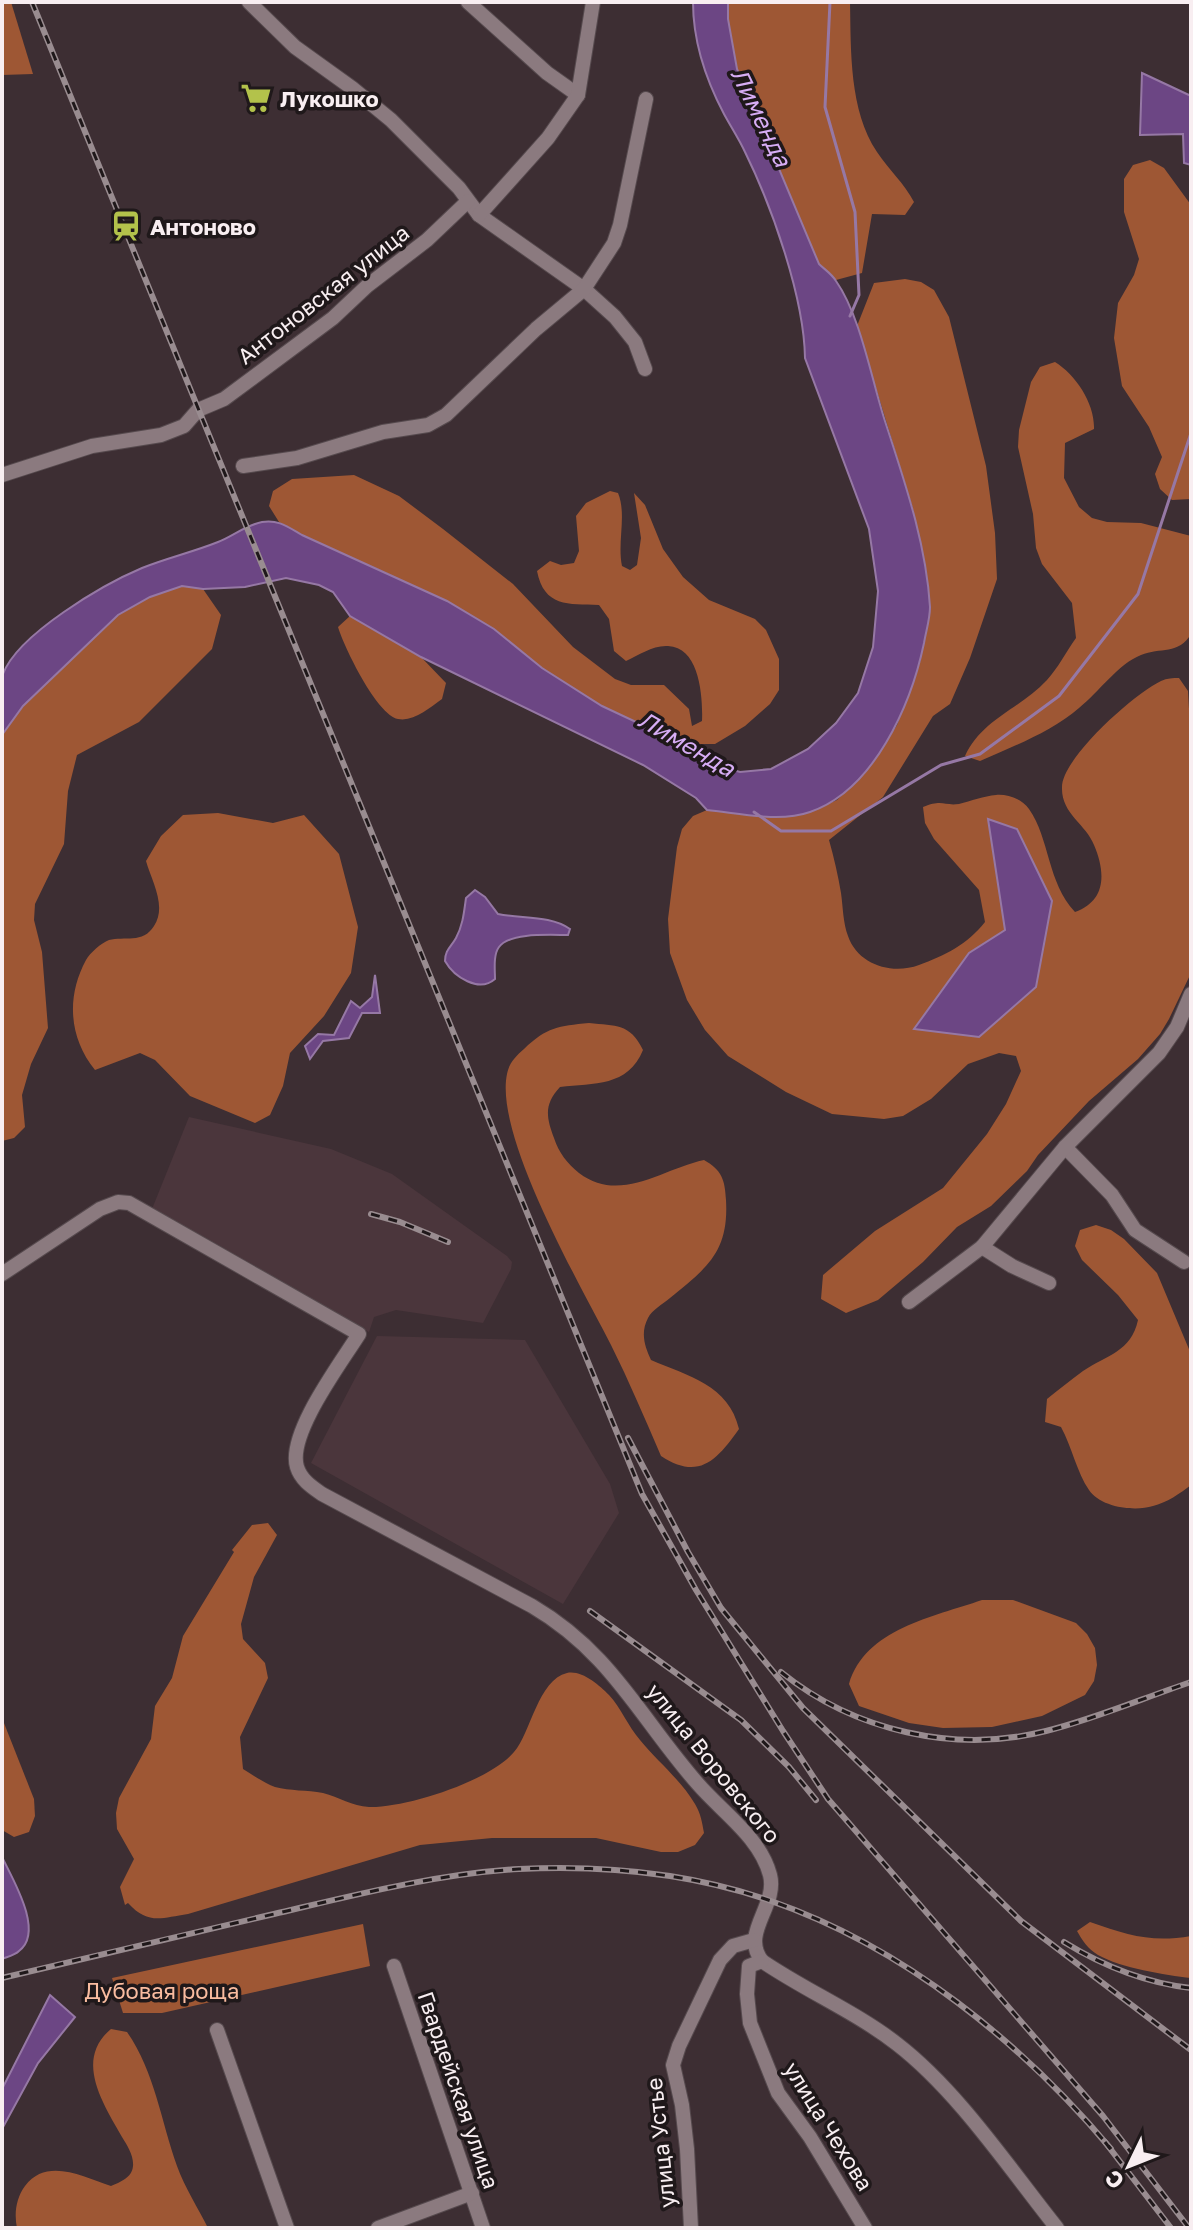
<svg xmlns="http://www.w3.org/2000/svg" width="1193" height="2230" viewBox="0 0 1193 2230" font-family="'Golos Text',sans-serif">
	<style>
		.built { fill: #4b363c }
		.forest { fill: #9e5734 }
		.water { fill: #6c4684; stroke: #9678a5; stroke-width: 2 }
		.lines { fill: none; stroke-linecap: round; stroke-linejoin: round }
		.stream { stroke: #9678a5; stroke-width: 3 }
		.minor-casing { stroke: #564a4e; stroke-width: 16 }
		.minor { stroke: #8b7a7f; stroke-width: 14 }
		.rail-casing { stroke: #998c90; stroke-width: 6 }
		.rail { stroke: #1f181a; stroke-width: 3; stroke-dasharray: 9; stroke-linecap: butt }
		.labels { text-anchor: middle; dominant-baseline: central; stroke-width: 7; stroke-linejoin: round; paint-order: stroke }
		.poi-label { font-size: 22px; font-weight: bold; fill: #f8eef1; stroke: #1f181a; text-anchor: start }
		.street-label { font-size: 22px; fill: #f8eef1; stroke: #1f181a }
		.park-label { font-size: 22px; fill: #fabca0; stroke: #1f181a }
		.water-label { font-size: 24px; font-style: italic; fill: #d7adf5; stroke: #1f181a }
	</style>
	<rect width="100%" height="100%" fill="#3d2e33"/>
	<g class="built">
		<polygon points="189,1117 331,1149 392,1174 507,1256 512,1262 511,1269 483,1323 396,1310 374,1317 369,1332 152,1209"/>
		<polygon points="377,1336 525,1340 610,1484 619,1513 563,1604 311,1463"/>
	</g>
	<g class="forest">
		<polygon points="2,2 11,2 33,74 2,75"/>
		<path d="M 728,2 L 850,2 C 851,51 849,110 877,152 C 889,170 904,183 914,202 L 905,215 L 872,214 L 862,273 L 836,280 L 819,264 L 737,69 L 728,19 Z"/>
		<polygon points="1150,160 1164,168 1191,205 1191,499 1172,500 1160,489 1155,474 1162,457 1149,427 1122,386 1114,338 1118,303 1134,275 1139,259 1124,212 1124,179 1133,165"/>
		<path d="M 905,279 L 921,282 L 934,290 L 949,317 L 986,466 L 995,533 L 997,579 L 970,658 L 950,704 L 933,716 L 883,797 L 829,840 C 834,858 838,875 841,893 C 843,907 843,923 848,936 C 858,965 892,975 919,965 C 944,956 968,944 985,922 L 979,890 L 934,839 L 925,823 L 923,807 C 943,799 943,806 959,804 C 971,801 984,796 996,795 C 1008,794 1022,799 1029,809 C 1050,839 1047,882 1075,912 C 1106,901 1106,873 1094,845 C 1086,824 1061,814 1062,787 C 1062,758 1135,693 1161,681 C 1167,678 1173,678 1179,678 L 1188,691 L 1191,745 L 1191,973 L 1169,1019 L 1160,1034 L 1138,1059 L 1089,1101 L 1038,1155 L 1027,1171 L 991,1206 L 957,1227 L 923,1262 L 878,1300 L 846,1313 L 821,1299 L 823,1275 L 875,1231 L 943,1188 L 987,1134 L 1006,1104 L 1021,1071 L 1016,1056 L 999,1053 L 968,1064 L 931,1099 L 903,1116 L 884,1119 L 832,1114 L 786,1092 L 728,1056 L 705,1030 L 687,1000 L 670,953 L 668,919 L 677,847 L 682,829 L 693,816 L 707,810 L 774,816 L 807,813 L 837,800 L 871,765 L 897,725 L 920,662 L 930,611 L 927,577 L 913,509 L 857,326 L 874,283 Z"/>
		<path d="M 1055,362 C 1076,375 1095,404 1094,429 L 1065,443 L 1064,478 L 1079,507 L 1092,518 L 1107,522 L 1141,523 L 1191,536 L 1191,634 C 1179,655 1160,647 1141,655 C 1118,664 1099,692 1079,708 C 1051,732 1014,746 980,761 L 965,756 C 982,719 1020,709 1047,680 C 1058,668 1066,652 1076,638 L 1072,603 L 1042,564 L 1036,548 L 1033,514 L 1018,447 L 1019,430 L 1031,382 L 1040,367 Z"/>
		<path d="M 354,475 L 399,496 L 443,529 L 513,584 L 573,647 L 615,679 L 631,685 L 664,685 L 689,709 L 692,726 L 702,721 C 703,698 700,647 668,646 C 653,645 639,655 626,661 L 614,651 L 609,619 L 599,605 C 568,604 544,607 537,571 L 550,561 L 561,565 L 574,563 L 579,551 L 576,516 L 586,503 L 610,491 L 618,493 C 627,515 617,542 622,566 L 630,570 L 637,565 L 641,538 L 634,493 L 645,505 L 663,549 L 683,577 L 709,600 L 755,619 L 766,630 L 779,659 L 779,690 L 770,704 L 745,726 L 715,744 L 683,744 L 602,706 L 542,668 L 494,629 L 389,574 L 301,535 L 279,522 L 269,506 L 273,491 L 292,479 Z"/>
		<polygon points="183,586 203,589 221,615 212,649 139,722 77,755 68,791 64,844 35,904 34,920 42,952 48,1028 31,1064 22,1095 25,1127 14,1138 2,1141 2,735 23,706 118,615 150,597"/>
		<path d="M 350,616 L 421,657 L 446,683 L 442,699 C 429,708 414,722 398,719 C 377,715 344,647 338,627 Z"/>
		<path d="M 218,813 L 273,823 L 304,815 L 339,854 L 358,927 L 351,973 L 324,1016 L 290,1053 L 283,1086 L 270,1115 L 255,1123 L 190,1096 L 155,1060 L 140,1053 L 95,1070 C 69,1038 66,997 86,960 C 90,953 101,943 109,940 C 124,936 143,944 154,926 C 167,906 152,882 146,861 L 161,836 L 183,815 Z"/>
		<path d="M 589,1023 C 616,1026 630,1023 643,1050 C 628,1087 594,1083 560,1087 C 544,1104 546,1117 554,1138 C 559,1153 567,1163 579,1173 C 620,1204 662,1169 704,1160 C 722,1170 725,1180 726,1200 C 729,1252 707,1268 670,1298 C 663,1304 652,1310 648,1318 C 640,1333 645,1347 651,1360 C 688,1376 729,1385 739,1429 C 717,1460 699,1481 661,1456 C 645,1419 629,1381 611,1345 C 581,1286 494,1136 507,1074 C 509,1063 516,1056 524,1049 C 547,1027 558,1026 589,1023 Z"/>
		<path d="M 1096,1225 L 1111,1230 L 1124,1239 L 1157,1273 L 1191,1354 L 1191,1485 C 1181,1493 1166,1503 1153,1506 C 1134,1512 1100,1507 1089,1490 C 1077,1473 1072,1447 1061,1427 L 1045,1422 L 1047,1399 C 1059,1389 1071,1380 1083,1371 C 1107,1355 1131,1352 1138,1320 L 1118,1295 L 1082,1260 L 1075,1246 L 1080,1230 Z"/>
		<path d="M 268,1523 L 277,1535 L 254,1577 L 241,1624 L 243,1639 L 265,1663 L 268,1678 L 240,1737 L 243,1769 C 253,1775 264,1783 275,1787 C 290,1791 307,1790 323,1793 C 339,1797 352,1806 369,1807 C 406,1808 490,1781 514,1752 C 531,1732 538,1680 567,1673 C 582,1670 599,1685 609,1695 C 621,1708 628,1726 640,1740 C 657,1761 681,1780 695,1804 C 701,1814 702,1822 704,1833 L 695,1845 L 678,1852 L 661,1852 L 596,1838 L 492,1838 L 420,1845 L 188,1914 C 161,1918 148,1925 128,1903 L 125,1905 L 120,1887 L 134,1859 L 117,1829 L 116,1813 L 119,1798 L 151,1739 L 155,1706 L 172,1678 L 183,1636 L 234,1552 L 232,1550 L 252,1525 Z"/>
		<path d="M 982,1600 L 1013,1600 L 1076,1623 L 1087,1634 L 1095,1648 L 1097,1665 L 1094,1681 L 1085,1695 L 1042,1716 L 992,1727 L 943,1728 L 909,1723 L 859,1706 L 849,1684 C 865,1629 933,1617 982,1600 Z"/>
		<polygon points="2,1718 34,1799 35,1816 29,1832 14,1837 2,1830"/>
		<path d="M 1090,1922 C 1128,1935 1151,1943 1191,1936 L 1191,1978 C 1165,1975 1121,1968 1098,1955 C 1088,1949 1082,1940 1077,1931 Z"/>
		<polygon points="363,1924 370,1966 162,2013 123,2013 112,1978"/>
		<path d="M 111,2029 L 127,2032 C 155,2072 161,2122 177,2166 C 185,2188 198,2208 208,2228 L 17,2228 C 14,2214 16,2198 25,2186 C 47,2157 83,2177 111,2186 C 120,2182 132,2178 133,2166 C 134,2156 127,2145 122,2137 C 103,2103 74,2060 111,2029 Z"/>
	</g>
	<g class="water">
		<path d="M 693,2 L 728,2 L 728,19 L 737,69 L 819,264 C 824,269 832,274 836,281 C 860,315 871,377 884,418 C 904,480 926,542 930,607 C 930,619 926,631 924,643 C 911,705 874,790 810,812 C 779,823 738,813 707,810 L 696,798 L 643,765 L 421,657 L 350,616 L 333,592 L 319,585 L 286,578 L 245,587 L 203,589 L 182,586 L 150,597 L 118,615 L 23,706 L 2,735 C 2,720 0,687 3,674 C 18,634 104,584 142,568 C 167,558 193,552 218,542 C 233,536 246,525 262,522 C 278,519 288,527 302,535 L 447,601 L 494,629 L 542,668 L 602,706 L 683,744 L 709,763 L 740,772 L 771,769 L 808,749 L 836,723 L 858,693 L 873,647 L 878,591 L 869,529 L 805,358 C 804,297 772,207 745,152 C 739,139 731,127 724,114 C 706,80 693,41 693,2 Z"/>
		<polygon points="1142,73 1191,96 1191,165 1184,163 1183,134 1140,135"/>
		<polygon points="988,819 1017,829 1052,901 1036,987 979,1037 914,1029 969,953 1005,930"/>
		<path d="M 475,890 L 485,897 L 498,914 C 522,919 550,915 570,929 L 568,935 C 551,935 510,932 499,947 C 493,955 495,970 495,979 C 479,993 454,977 445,961 C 445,950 451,947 456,938 C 463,925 464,912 466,898 Z"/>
		<polygon points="375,975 380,1013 362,1013 349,1038 323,1041 310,1059 305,1046 318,1034 334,1035 351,1001 360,1008 372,997"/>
		<path d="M 2,1857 C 12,1878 45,1932 19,1951 C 15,1955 7,1957 2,1959 Z"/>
		<polygon points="50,1995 75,2017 38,2063 2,2129 2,2089"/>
	</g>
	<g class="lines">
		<g class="stream">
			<polyline points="830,2 825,107 855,212 859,295 850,316"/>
			<polyline points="754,812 781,831 831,831 941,765 980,754 1059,696 1138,594 1191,433"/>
		</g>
		<g class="minor-casing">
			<g id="minor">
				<polyline points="249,2 295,47 352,88 391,120 459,188 479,215 584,289 615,317 635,342 645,369"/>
				<polyline points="468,2 547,73 578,95"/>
				<polyline points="479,215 548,138 578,95 593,2"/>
				<polyline points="243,466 297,458 383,432 428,425 446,415 536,329 584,289 614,243 620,225 646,99"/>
				<polyline points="2,475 92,446 161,435 184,426 198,410 224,399 333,318 367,286 427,240 468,201"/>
				<polyline points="1065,1147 1112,1195 1135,1230 1184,1262"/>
				<polyline points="982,1247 1012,1266 1049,1283"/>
				<path d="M 2,1274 L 100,1209 L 118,1202 L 129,1203 L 359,1334 C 341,1363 287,1434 297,1467 C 301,1480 312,1487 322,1494 L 532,1606 C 612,1653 640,1718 698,1784 C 722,1812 760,1837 770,1875 C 778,1906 740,1933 762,1961 C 806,1991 856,2012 897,2044 C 958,2091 1009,2168 1057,2228"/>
				<polyline points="909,1302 982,1247 1065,1147 1159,1053 1177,1027 1191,994"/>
				<polyline points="762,1961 749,1966 747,1994 750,2023 778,2093 810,2137 865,2228"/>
				<polyline points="394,1966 483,2228"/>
				<polyline points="217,2030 287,2228"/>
				<polyline points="378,2228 472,2193"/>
				<polyline points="691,2228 687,2149 682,2105 673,2065 679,2046 720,1960 733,1946 754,1940"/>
			</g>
		</g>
		<use href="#minor" class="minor"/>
		<g class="rail-casing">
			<g id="rail">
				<polyline points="32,2 642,1494 696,1590 783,1731 828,1799 1103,2116 1189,2228"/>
				<polyline points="371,1214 400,1222 448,1242"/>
				<polyline points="628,1438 688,1552 721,1608 803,1708 1021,1921 1191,2050"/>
				<polyline points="590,1611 741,1720 789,1767 816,1800"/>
				<path d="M 781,1672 C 854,1731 955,1754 1046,1731 C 1095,1719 1143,1698 1191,1682"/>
				<path d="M 1064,1942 C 1103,1966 1146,1983 1191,1988"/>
				<path d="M 2,1978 C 93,1956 184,1935 274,1914 C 355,1895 436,1874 519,1869 C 604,1865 691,1873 771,1901 C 904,1947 1022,2043 1111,2149"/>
				<polyline points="1105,2142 1171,2228"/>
			</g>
		</g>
		<use href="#rail" class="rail"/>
	</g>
	<defs>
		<g id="supermarket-bare" transform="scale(2.4)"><path d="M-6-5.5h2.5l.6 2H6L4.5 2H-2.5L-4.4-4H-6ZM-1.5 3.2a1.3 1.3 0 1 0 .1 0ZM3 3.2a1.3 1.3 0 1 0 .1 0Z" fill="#b3c24b" stroke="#1f181a" stroke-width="2.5" paint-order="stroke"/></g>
		<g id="station-bare" transform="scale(2.4)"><path d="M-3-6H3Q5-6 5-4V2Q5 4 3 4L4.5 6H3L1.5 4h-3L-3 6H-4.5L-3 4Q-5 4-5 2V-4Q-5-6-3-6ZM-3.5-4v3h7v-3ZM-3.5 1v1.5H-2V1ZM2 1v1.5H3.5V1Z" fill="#b3c24b" stroke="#1f181a" stroke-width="2.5" paint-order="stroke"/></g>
	</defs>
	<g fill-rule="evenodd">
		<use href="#supermarket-bare" x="256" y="98"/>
		<use href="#station-bare" x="126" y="226"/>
	</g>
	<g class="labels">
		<g class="poi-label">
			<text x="280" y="98">Лукошко</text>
			<text x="150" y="226">Антоново</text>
		</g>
		<g class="street-label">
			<text transform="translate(323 294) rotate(-38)">Антоновская улица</text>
			<text transform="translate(714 1763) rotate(51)">улица Воровского</text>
			<text transform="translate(459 2090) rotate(71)">Гвардейская улица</text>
			<text transform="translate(829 2126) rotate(58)">улица Чехова</text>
			<text transform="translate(660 2143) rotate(-96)">улица Устье</text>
		</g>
		<g class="park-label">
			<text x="162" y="1990">Дубовая роща</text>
		</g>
		<g class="water-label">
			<text transform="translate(762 117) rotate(64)">Лименда</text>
			<text transform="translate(687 743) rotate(30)">Лименда</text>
		</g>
	</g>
	<rect width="1193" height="2230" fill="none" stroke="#f8eef1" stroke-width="8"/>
	<g transform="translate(1129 2166) rotate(227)" stroke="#1f181a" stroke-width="6" paint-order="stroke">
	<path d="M0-6L14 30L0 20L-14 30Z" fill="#f8eef1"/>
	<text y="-12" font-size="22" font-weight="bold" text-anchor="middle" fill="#f8eef1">С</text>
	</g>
</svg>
